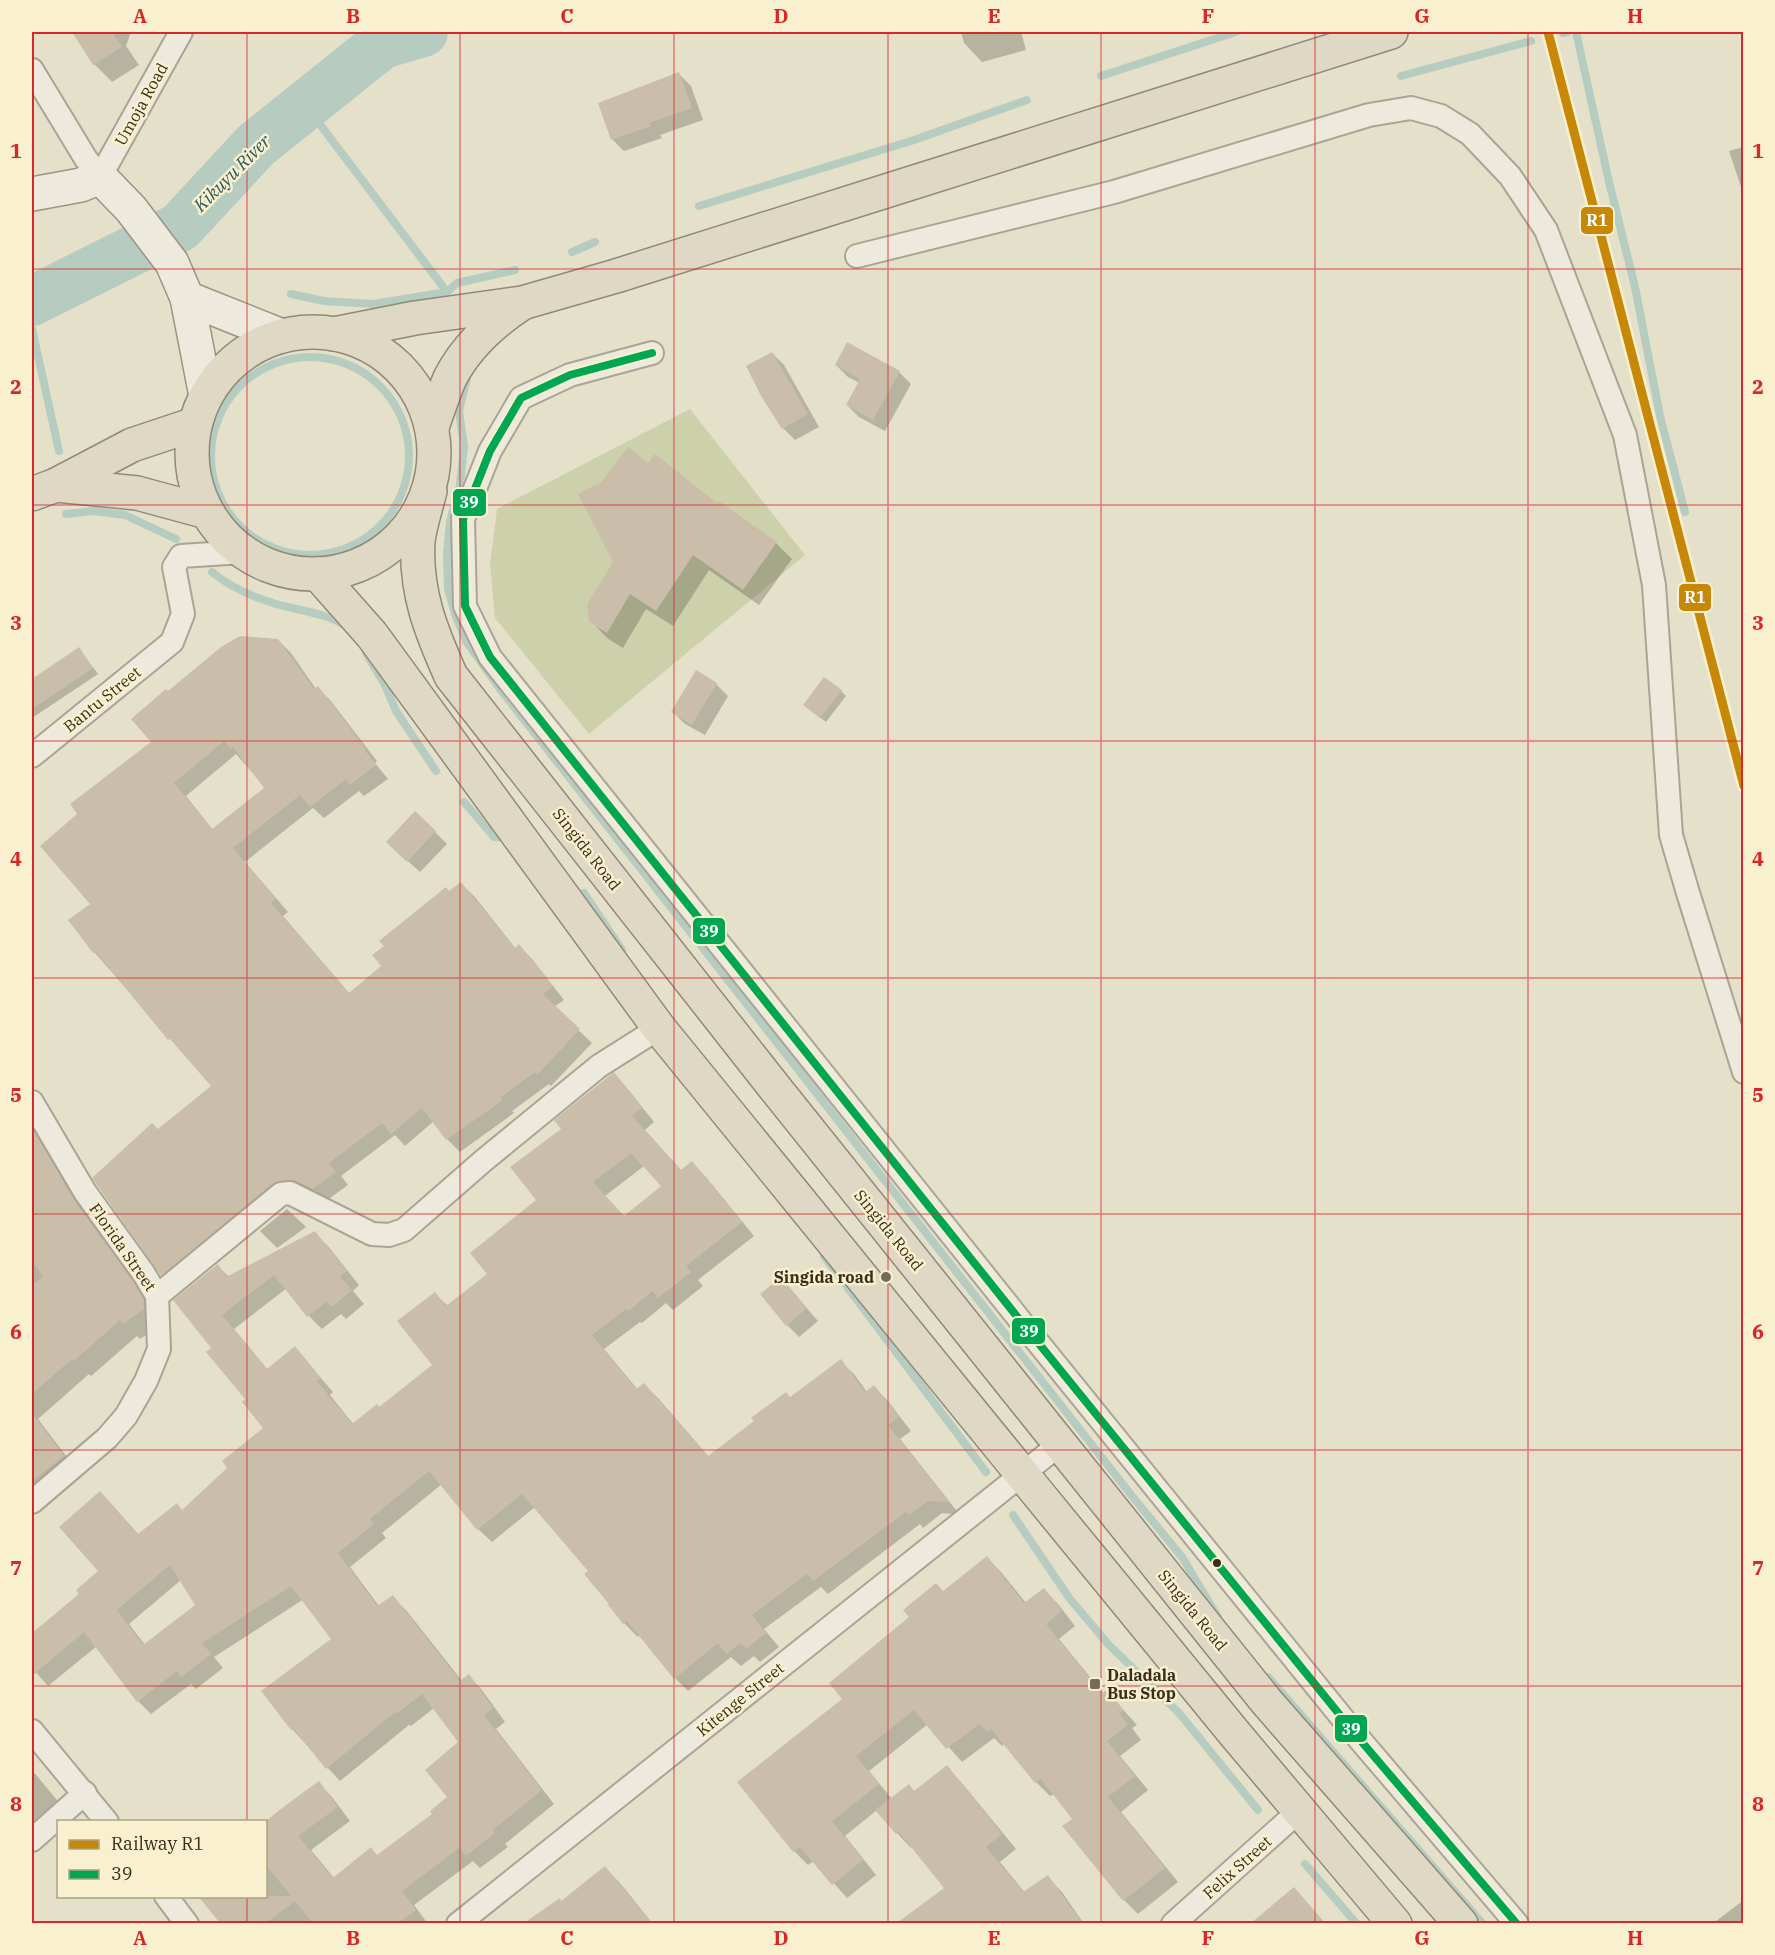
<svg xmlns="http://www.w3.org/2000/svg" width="1775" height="1955" viewBox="0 0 1775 1955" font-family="'IBM Plex Serif',serif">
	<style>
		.cemetery { fill: #cdd1ab }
		.shadow { fill: #0003; fill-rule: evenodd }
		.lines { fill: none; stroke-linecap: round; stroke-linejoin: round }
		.stream { stroke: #b6ccc0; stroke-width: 8 }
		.river { stroke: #b6ccc0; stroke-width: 50 }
		.building { fill: #cabeab; fill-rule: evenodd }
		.minor-casing { stroke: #aaa494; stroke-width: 26 }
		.secondary-casing { stroke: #9a9484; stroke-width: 36 }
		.trunk-casing { stroke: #8f897a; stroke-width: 36 }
		.minor { stroke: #ede9dd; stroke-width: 22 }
		.secondary { stroke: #ede9dd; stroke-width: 33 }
		.trunk { stroke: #dfd8c4; stroke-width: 33 }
		.bus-1-casing { stroke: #f8f0ce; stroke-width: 12 }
		.bus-1 { stroke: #00a651; stroke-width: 8 }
		.rail-1-casing { stroke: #f8f0ce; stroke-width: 14 }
		.rail-1 { stroke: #c88807; stroke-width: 9 }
		.grid { fill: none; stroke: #d62828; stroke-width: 1.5; stroke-opacity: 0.55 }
		.poi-dot { fill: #756c58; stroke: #f8f0ce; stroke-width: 2 }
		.bus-dot { fill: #392d1b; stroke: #f8f0ce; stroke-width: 2 }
		.labels { text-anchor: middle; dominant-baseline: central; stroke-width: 5; stroke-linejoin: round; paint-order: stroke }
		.street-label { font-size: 16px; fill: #392d1b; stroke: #f8f0ce }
		.poi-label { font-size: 16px; font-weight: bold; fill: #392d1b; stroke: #f8f0ce; text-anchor: end }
		.water-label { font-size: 18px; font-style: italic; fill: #29585a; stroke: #f8f0ce }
		.line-badge { stroke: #f8f0ce; stroke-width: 2 }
		.badge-label { font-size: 16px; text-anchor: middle; font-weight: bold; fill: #fff }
		.neatline { fill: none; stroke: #d62828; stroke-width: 2 }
		.grid-label { font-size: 20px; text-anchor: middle; font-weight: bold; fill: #d62828 }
	</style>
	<rect width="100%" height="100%" fill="#e5e0ca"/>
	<polygon class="cemetery" points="690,409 805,555 589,734 495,618 490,564 497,509"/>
	<g class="shadow">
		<polygon points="74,32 131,32 126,46 139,65 112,82 94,64"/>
		<polygon points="961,32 1021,32 1026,50 982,62 964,43"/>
		<polygon points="679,74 691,86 703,120 660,135 662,138 624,151 612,139"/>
		<polygon points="1744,147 1744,196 1729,151"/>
		<polygon points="772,353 784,365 819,427 795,440 783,428"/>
		<polygon points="836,365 899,372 911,384 885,431 859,417 847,405 860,383 848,377"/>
		<polygon points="648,465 776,543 792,559 759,605 709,570 673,626 646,609 623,648 607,638 591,621 614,562"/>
		<path d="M 278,640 L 291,653 L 316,689 L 318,688 L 330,700 L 377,761 L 375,763 L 388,779 L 364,796 L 359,791 L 324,818 L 313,808 L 245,862 L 288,912 L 283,916 L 350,994 L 383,967 L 449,893 L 461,884 L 474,896 L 516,949 L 519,946 L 532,959 L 564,1000 L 554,1007 L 592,1043 L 551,1086 L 549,1084 L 512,1111 L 514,1113 L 460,1152 L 447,1139 L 434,1121 L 405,1146 L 395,1135 L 341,1176 L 348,1185 L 326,1201 L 303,1192 L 174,1287 L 162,1275 L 158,1131 L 213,1086 L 94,952 L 71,920 L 92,904 L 79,815 L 153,742 L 168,693 ZM 236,754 L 266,788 L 213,830 L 186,796 Z"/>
		<polygon points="79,649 98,674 35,716 32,716 32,681"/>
		<polygon points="716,684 728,696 705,735 685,724 673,712"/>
		<polygon points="841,691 846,696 826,722 810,710"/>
		<polygon points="435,832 447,844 420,872 400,854"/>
		<path d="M 614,1074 L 627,1088 L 654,1122 L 645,1130 L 682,1171 L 692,1163 L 705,1176 L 754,1236 L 698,1280 L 703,1286 L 673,1310 L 666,1303 L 642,1323 L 640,1322 L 604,1349 L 638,1390 L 644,1385 L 658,1398 L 709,1457 L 840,1361 L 854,1374 L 867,1392 L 874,1387 L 887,1400 L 911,1431 L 900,1439 L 960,1515 L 942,1513 L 923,1528 L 920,1524 L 828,1594 L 821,1587 L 764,1629 L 779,1647 L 760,1662 L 754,1656 L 741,1666 L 731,1657 L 688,1691 L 675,1678 L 640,1635 L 638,1637 L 624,1623 L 610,1605 L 611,1604 L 591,1571 L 535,1507 L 492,1542 L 478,1529 L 442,1484 L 382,1533 L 386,1538 L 350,1567 L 379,1606 L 392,1597 L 406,1610 L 462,1681 L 469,1676 L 482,1690 L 505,1722 L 496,1729 L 554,1804 L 505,1844 L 508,1847 L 480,1868 L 473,1861 L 414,1905 L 428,1924 L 221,1924 L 200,1897 L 266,1896 L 266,1823 L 287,1806 L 319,1783 L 332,1797 L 350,1821 L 311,1850 L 334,1878 L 378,1856 L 434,1814 L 449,1797 L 460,1742 L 434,1708 L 411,1726 L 409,1725 L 340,1781 L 292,1729 L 333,1639 L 304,1599 L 214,1657 L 223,1668 L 196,1689 L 191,1684 L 151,1714 L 138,1701 L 97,1646 L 48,1686 L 32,1668 L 32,1635 L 82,1594 L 100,1571 L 113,1506 L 139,1535 L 183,1511 L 229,1469 L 265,1429 L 214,1348 L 218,1266 L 229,1277 L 314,1233 L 328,1246 L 359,1285 L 353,1291 L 364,1304 L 346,1319 L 341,1314 L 322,1329 L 309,1316 L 287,1288 L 234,1329 L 268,1370 L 295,1348 L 333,1392 L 330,1395 L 354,1425 L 379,1409 L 434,1365 L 435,1294 L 448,1306 L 489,1275 L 538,1200 L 563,1129 ZM 644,1166 L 663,1186 L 625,1217 L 605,1196 ZM 181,1580 L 197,1605 L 145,1645 L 129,1624 Z"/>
		<polygon points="32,1127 49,1148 149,1299 160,1325 140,1339 137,1336 91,1376 89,1374 38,1419 79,1473 32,1509"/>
		<polygon points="287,1209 306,1227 277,1248 260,1231"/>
		<polygon points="781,1279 818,1321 799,1337 787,1325"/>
		<polygon points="987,1558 1001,1572 1026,1603 1044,1590 1058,1604 1075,1626 1059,1639 1104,1694 1107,1692 1137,1725 1132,1728 1141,1740 1120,1756 1148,1790 1121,1812 1178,1882 1138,1914 1124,1900 1065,1826 1074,1819 1054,1794 1050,1796 1036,1782 1005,1743 1002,1746 994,1738 962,1762 928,1724 869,1771 892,1799 914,1792 946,1767 961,1782 1016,1849 1000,1862 1025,1893 1047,1877 1062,1892 1084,1924 899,1924 946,1888 913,1847 911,1848 897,1833 877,1810 845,1836 876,1875 847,1898 814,1861 808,1865 794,1851 739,1782 844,1699 943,1593"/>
		<polygon points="32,1770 62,1806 32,1832"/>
		<polygon points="605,1868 620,1883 653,1924 527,1923 560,1900 561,1902"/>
		<polygon points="1294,1889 1325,1924 1257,1924 1258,1922"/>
		<polygon points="1744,1900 1744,1924 1712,1924"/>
	</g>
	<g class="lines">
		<g class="stream">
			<polyline points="1576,32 1609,182 1635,287 1660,416 1685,512"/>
			<polyline points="1563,33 1567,32"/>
			<polyline points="1101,76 1236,32"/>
			<polyline points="1401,76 1531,41"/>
			<polyline points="306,106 447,292"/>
			<polyline points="699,206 911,141 1027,100"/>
			<polyline points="572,252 595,242"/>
			<polyline points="291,294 324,301 373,304 447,292 457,283 515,270"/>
			<polyline points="32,329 59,451"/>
			<circle cx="310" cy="456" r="99"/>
			<polyline points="467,378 459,411 464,446 460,485 450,521 447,553 448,589 455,614 466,641 500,689 1132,1496 1182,1557 1218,1617"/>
			<polyline points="66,514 94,511 125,515 176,539"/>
			<path d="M 212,572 C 229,586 251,596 270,602 C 296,611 322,611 346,626"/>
			<polyline points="366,653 385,685 396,711 436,771"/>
			<polyline points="464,802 494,837 509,838"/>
			<polyline points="584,893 622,950"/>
			<polyline points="824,1256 986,1472"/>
			<polyline points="1013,1515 1070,1599 1109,1645 1179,1713 1258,1810"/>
			<polyline points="1268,1677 1483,1924"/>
			<polyline points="1305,1864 1357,1924"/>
		</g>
		<polyline class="river" points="32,301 180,227 256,145 382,44 423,32"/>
	</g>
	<g class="building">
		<polygon points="72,32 112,32 122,47 93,65"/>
		<polygon points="679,72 692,108 649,123 651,126 611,140 598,103"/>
		<polygon points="847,342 900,371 873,420 846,405 860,379 835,365"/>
		<polygon points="772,352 808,414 782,429 761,396 746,366"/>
		<polygon points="628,447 648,463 655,454 717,503 719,501 777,542 743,590 693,555 656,611 630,594 607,633 589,622 587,604 613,562 578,494 601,482"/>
		<path d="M 240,636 L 278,639 L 314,689 L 318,686 L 365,748 L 364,749 L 376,765 L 350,785 L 346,779 L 310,807 L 300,795 L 233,848 L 276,899 L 271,903 L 349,993 L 381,966 L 372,955 L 384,946 L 379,941 L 446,887 L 449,891 L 461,882 L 515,948 L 519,944 L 553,986 L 543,994 L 580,1029 L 537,1075 L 535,1072 L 501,1097 L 503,1100 L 446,1140 L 422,1108 L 391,1134 L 382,1123 L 329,1163 L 336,1172 L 313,1189 L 296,1181 L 289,1180 L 273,1183 L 161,1276 L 92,1178 L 152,1123 L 158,1129 L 211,1086 L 170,1039 L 168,1040 L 95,951 L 93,953 L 68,920 L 90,904 L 40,846 L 77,814 L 70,804 L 151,742 L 131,719 L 166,689 L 168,691 L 221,647 ZM 224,741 L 230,749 L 233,747 L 264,788 L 212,829 L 174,783 Z"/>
		<polygon points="79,647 93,668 32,709 32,679"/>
		<polygon points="696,670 717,683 692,725 671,712"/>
		<polygon points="824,677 842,690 820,718 803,705"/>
		<polygon points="415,811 436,831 407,862 386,842"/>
		<path d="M 614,1072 L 642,1108 L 632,1116 L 681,1170 L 692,1161 L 742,1222 L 686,1266 L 691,1272 L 658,1298 L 653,1291 L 628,1311 L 626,1309 L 592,1335 L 636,1389 L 644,1383 L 708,1456 L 754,1421 L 751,1418 L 786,1392 L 790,1397 L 841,1359 L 865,1392 L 874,1385 L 899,1417 L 888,1425 L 949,1502 L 928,1501 L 909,1515 L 906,1512 L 813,1581 L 807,1574 L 752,1615 L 766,1633 L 746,1649 L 741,1643 L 726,1654 L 718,1643 L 674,1679 L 627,1621 L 623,1624 L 608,1605 L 609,1604 L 584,1574 L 588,1571 L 522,1494 L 477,1530 L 429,1471 L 370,1519 L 374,1524 L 338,1553 L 377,1606 L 393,1595 L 460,1681 L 469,1674 L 493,1708 L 484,1715 L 542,1790 L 493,1830 L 495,1833 L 466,1856 L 459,1848 L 402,1891 L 416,1910 L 398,1923 L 313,1923 L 295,1901 L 266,1923 L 220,1923 L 198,1896 L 291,1896 L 266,1865 L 266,1821 L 286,1805 L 319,1781 L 338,1807 L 298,1836 L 333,1878 L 371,1847 L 377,1855 L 432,1814 L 430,1811 L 447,1797 L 425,1770 L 458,1742 L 422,1694 L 396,1714 L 395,1712 L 326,1769 L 293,1728 L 291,1730 L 261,1691 L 331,1639 L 291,1586 L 202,1643 L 211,1654 L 181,1677 L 177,1671 L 137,1702 L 84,1632 L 32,1676 L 32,1633 L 79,1594 L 76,1590 L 98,1571 L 59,1527 L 100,1491 L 138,1534 L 177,1503 L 182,1510 L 227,1468 L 222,1461 L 263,1428 L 242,1402 L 245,1399 L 206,1352 L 211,1348 L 173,1300 L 218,1264 L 226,1277 L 315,1231 L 347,1271 L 340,1276 L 352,1290 L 332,1307 L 327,1301 L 307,1317 L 274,1275 L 222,1315 L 267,1369 L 295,1346 L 321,1378 L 317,1381 L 352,1424 L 377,1404 L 379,1407 L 432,1365 L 397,1321 L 435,1292 L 446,1306 L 487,1274 L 470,1253 L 536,1200 L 510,1167 L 561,1129 L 554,1120 ZM 631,1153 L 661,1186 L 624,1216 L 593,1182 ZM 170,1565 L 195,1605 L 143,1645 L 117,1610 Z"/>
		<polygon points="32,1128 74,1200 133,1281 144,1300 144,1309 123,1324 120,1320 74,1361 72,1359 32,1394 32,1286 43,1276 32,1261"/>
		<polygon points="781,1277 807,1308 786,1326 760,1294"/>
		<polygon points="32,1413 64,1456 32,1481"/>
		<polygon points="987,1556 1024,1603 1044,1588 1062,1611 1046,1624 1102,1693 1107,1690 1124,1710 1119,1713 1128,1725 1107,1741 1135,1776 1108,1797 1165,1868 1123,1901 1062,1826 1072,1819 1041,1779 1035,1783 991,1729 987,1732 980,1724 946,1749 914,1710 856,1756 879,1784 832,1821 863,1860 832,1885 800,1847 793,1852 737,1782 842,1699 829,1683 909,1617 903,1610 936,1583 943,1591"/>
		<polygon points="947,1765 1002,1834 986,1847 1023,1892 1048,1875 1082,1923 897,1923 944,1888 899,1832 896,1834 875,1810 909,1784 914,1791"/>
		<polygon points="605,1866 652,1923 524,1923 560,1898 561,1901"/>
		<polygon points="1294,1887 1325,1923 1251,1923"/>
	</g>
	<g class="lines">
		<g class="minor-casing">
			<g id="minor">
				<polyline points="32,70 86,159 100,177 181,32"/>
				<polyline points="857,256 1114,192 1369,115 1411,108 1441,116 1470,134 1510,176 1546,230 1625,435 1654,585 1671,835 1688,893 1744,1072"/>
				<polyline points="652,353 570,375 521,398 490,451 463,519 465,606 490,657 1023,1324 1215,1561 1361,1741 1517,1924"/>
				<polyline points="32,756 172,642 183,614 174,567 181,556 243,552"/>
				<polyline points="32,1102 85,1192 144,1274 157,1296 159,1349 146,1381 126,1416 107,1438 32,1502"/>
				<polyline points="157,1296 281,1194 290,1193 372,1234 389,1235 404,1230 483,1161 599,1066 659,1028"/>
				<polyline points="32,1731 107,1822"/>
				<polyline points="32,1840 85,1793"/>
				<polyline points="166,1896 187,1924"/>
				<polyline points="458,1924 1060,1444"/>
				<polyline points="1173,1924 1300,1810"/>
			</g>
		</g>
		<g class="secondary-casing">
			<g id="secondary">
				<polyline points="32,194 81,185 100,177 131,209 172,263 187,298 206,396"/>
				<polyline points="187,298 282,336"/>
			</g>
		</g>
		<g class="trunk-casing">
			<g id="trunk">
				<circle cx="313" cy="453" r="121"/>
				<polyline points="334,334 415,318 522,303 616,276 1391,32"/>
				<path d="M 432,427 C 438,411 443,394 450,378 C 466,347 492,323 521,304"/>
				<polyline points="56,485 137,493 207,512"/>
				<path d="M 430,491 C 426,507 420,525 418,541 C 415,592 431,631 451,676 L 775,1088 L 1266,1701 L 1461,1924"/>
				<polyline points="32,494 56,485 132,445 195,424"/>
				<polyline points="318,574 372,635 659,1028 1022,1474 1235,1734 1395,1924"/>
			</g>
		</g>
		<use href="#minor" class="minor"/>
		<use href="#secondary" class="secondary"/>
		<use href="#trunk" class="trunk"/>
		<g class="bus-1-casing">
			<polyline id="bus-1" points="652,353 570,375 521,398 490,451 463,519 465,606 490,657 1023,1324 1215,1561 1361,1741 1517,1924"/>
		</g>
		<use href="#bus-1" class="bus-1"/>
		<g class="rail-1-casing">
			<polyline id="rail-1" points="1548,32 1744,786"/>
		</g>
		<use href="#rail-1" class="rail-1"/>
	</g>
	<path class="grid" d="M 247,32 L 247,1822M 460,32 L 460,1924M 674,32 L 674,1924M 888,32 L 888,1924M 1101,32 L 1101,1924M 1315,32 L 1315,1924M 1528,32 L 1528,1924M 32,269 L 1744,269M 32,505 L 1744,505M 32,741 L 1744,741M 32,978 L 1744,978M 32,1214 L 1744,1214M 32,1450 L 1744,1450M 32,1686 L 1744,1686M 247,1896 L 247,1924"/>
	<g class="poi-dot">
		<circle cx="886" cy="1277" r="6"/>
		<rect x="1089" y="1678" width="12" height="12" rx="3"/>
	</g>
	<circle class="bus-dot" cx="1217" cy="1563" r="5"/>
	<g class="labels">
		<g class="street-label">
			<text transform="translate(141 104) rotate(-61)">Umoja Road</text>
			<text transform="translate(102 699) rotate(-39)">Bantu Street</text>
			<text transform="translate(587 849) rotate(52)">Singida Road</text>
			<text transform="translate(889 1230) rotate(51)">Singida Road</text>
			<text transform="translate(123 1247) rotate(55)">Florida Street</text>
			<text transform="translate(1193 1610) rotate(51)">Singida Road</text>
			<text transform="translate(740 1699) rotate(-39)">Kitenge Street</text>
			<text transform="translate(1237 1867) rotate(-42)">Felix Street</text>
		</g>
		<g class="poi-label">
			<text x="874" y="1277">Singida road</text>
			<text x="1107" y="1675" text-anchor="start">Daladala<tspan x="1107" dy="18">Bus Stop</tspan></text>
		</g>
		<g class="water-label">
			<text transform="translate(232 173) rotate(-45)">Kikuyu River</text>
		</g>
	</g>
	<g class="line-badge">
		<rect x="1580" y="206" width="34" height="29" rx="6" fill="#c88807"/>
		<rect x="452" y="488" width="35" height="29" rx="6" fill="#00a651"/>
		<rect x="1678" y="583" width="34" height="29" rx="6" fill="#c88807"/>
		<rect x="692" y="917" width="34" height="28" rx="6" fill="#00a651"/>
		<rect x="1011" y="1317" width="35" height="28" rx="6" fill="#00a651"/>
		<rect x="1334" y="1714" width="34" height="29" rx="6" fill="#00a651"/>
	</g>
	<g class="badge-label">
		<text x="1597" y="226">R1</text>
		<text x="469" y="508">39</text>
		<text x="1695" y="603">R1</text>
		<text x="709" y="937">39</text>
		<text x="1029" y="1337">39</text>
		<text x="1351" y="1735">39</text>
	</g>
	<rect width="1775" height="1955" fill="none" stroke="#f8f0ce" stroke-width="66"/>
	<rect x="57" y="1820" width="210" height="78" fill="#f8f0ce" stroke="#aca286" stroke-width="1.5"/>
	<rect x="69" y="1840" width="30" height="9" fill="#c88807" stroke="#aca286" stroke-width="1.5"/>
	<text x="111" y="1850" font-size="18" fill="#392d1b">Railway R1</text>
	<rect x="69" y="1870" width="30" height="9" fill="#00a651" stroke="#aca286" stroke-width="1.5"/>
	<text x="111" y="1880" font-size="18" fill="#392d1b">39</text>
	<rect x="33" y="33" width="1709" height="1889" class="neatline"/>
	<g class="grid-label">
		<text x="140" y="23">A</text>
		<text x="353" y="23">B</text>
		<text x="567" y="23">C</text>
		<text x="781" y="23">D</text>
		<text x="994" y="23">E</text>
		<text x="1208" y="23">F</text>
		<text x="1422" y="23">G</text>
		<text x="1635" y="23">H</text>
		<text x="16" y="158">1</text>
		<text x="1758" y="158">1</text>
		<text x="16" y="394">2</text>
		<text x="1758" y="394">2</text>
		<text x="16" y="630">3</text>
		<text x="1758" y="630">3</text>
		<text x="16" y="866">4</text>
		<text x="1758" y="866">4</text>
		<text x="16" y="1102">5</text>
		<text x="1758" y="1102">5</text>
		<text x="16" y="1339">6</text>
		<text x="1758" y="1339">6</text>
		<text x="16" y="1575">7</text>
		<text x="1758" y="1575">7</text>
		<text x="16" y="1811">8</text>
		<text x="1758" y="1811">8</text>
		<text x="140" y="1945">A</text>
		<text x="353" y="1945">B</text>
		<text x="567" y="1945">C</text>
		<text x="781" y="1945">D</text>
		<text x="994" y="1945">E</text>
		<text x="1208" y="1945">F</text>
		<text x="1422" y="1945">G</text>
		<text x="1635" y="1945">H</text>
	</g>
</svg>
